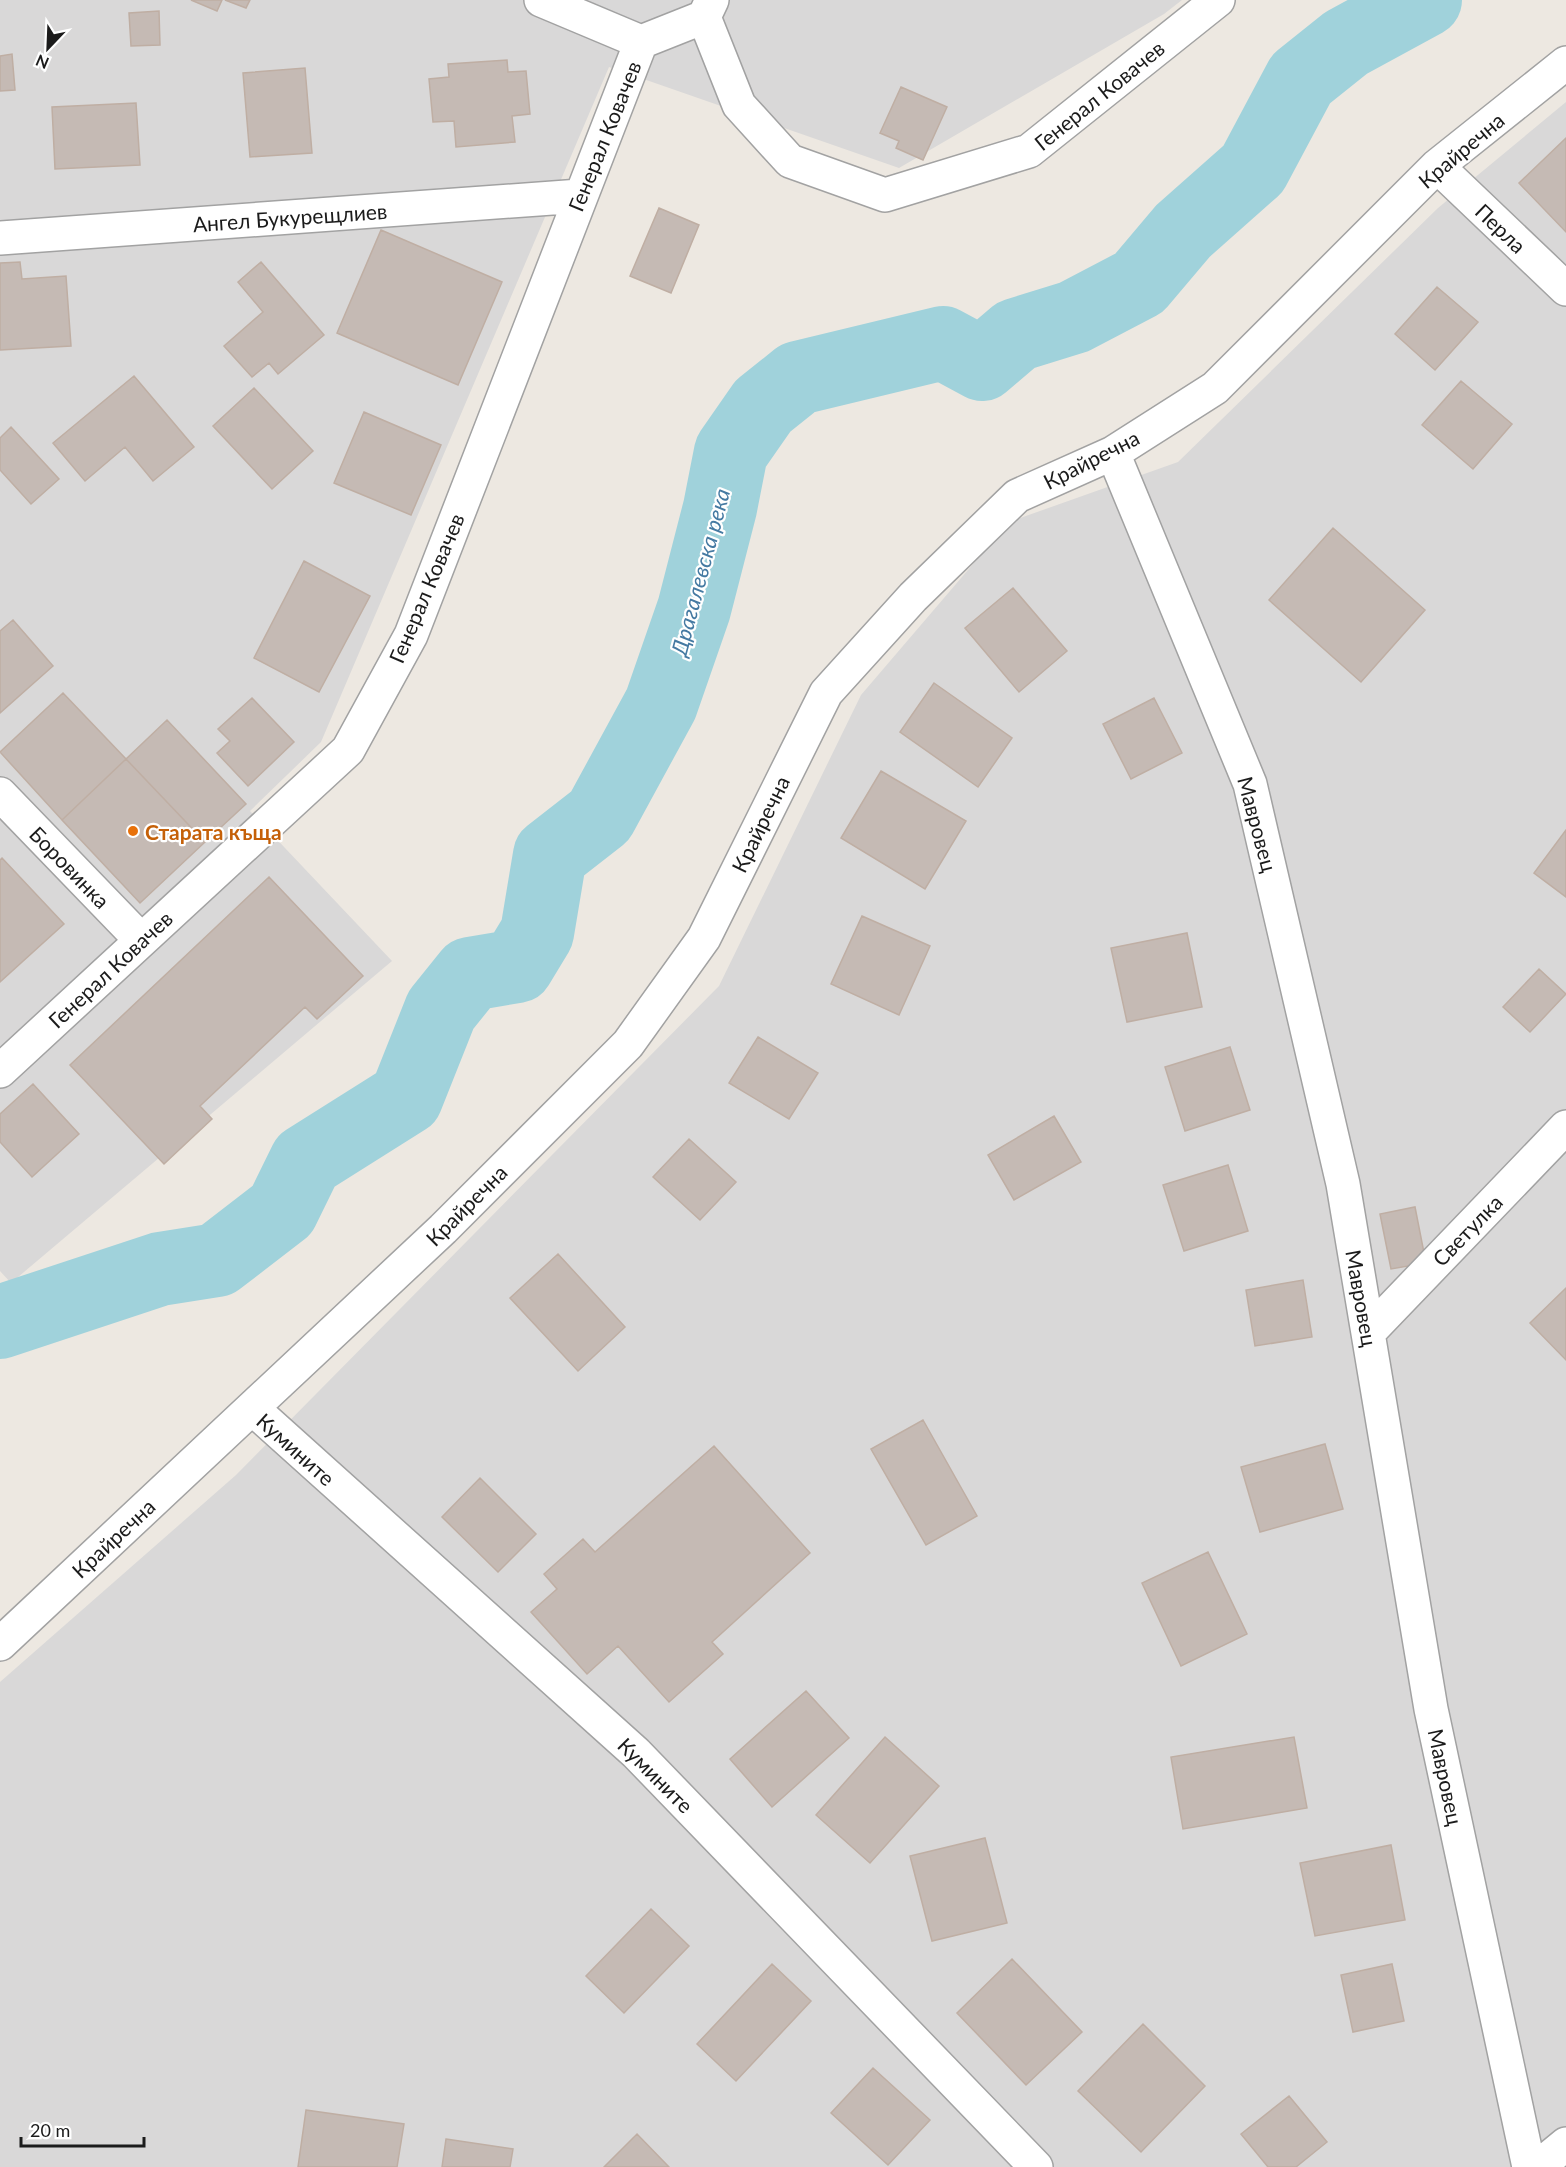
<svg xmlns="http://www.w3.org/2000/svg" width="1566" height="2167" font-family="Lato,sans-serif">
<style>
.residential{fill:#d9d8d8}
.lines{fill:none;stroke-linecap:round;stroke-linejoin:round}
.river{stroke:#a0d2db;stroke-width:74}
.building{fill:#c5bab4;stroke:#bfaea3;stroke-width:1.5}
.minor-casing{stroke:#a2a2a2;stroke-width:36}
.minor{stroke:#fff;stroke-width:33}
.food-dot{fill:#e8710a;stroke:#fff;stroke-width:2}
.labels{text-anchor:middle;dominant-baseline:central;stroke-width:4.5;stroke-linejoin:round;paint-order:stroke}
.street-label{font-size:21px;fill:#1b1b1b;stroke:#fff}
.food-label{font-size:21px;font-weight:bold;fill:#c56008;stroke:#fff;text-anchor:start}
.water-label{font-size:22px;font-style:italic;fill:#457aa2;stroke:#fff}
</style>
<rect width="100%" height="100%" fill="#ede8e1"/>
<path class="residential" d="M0,0H1182L1164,14L899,168L609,67L321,742L250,811L392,961L11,1283L0,1271Z
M1566,102V2167H0V1682L236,1475L719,986L861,695L1009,522L1178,462L1438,208Z"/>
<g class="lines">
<path class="river" d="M0,1322L160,1269L217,1260L282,1210L306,1161L406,1098L441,1010L470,974L517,966L537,933L550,855L600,816L661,704L694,609L720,508L731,452L763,406L798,378L943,343L982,364L1016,335L1074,317L1139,283L1183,231L1253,169L1301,79L1346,43L1425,0"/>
</g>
<path class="building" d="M191,0H222L217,11Z
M225,0H250L246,8Z
M159,11L160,45L131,46L129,13Z
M12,54L15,90L0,91V56Z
M507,60L508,72L526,71L530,114L512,116L515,142L456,147L454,121L433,122L429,79L449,77L448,64Z
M305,68L312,153L250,157L243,73Z
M901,87L947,107L923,160L896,148L899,141L880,133Z
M136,103L140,165L55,169L52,107Z
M1566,138V232L1519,183Z
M659,208L699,225L671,293L630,276Z
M381,230L502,282L458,385L337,333Z
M20,262L22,279L66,276L71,346L0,350V263Z
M261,262L324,335L278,374L269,363L252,377L224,346L263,312L238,282Z
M1437,287L1478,322L1435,370L1395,334Z
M134,376L194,447L153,481L125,447L85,481L53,443Z
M1461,381L1512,424L1473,469L1422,425Z
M254,388L313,451L272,489L213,426Z
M364,412L441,445L411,515L334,483Z
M11,427L59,479L31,504L0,470V438Z
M1333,528L1425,610L1361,682L1269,600Z
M304,561L370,596L319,692L254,658Z
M1013,588L1067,651L1019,692L965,628Z
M13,620L53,666L0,713V631Z
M934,683L1012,738L978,787L900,732Z
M63,693L126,759L62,820L0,752Z
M252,698L294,742L248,786L217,753L230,741L218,729Z
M1154,698L1182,753L1131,779L1103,724Z
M167,720L246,804L205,842L126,759Z
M126,759L205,842L140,903L62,820Z
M881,771L966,821L925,889L841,838Z
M1566,830V897L1534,873Z
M2,858L64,924L0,982V860Z
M269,877L363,976L317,1019L305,1007L200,1106L212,1119L164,1164L70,1065Z
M862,916L930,946L899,1015L831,984Z
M1187,933L1202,1007L1127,1022L1111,948Z
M1539,969L1566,994L1530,1032L1503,1007Z
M758,1037L818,1073L789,1119L729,1083Z
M1230,1047L1250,1110L1185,1131L1165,1067Z
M33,1084L79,1134L32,1177L0,1142V1114Z
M1054,1116L1081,1162L1014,1200L988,1155Z
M689,1139L736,1182L700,1220L653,1177Z
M1228,1165L1248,1231L1184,1251L1163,1185Z
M1415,1207L1426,1263L1391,1269L1380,1214Z
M558,1254L625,1327L578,1371L510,1298Z
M1303,1280L1312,1337L1255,1346L1246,1290Z
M1566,1288V1360L1530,1323Z
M923,1420L977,1516L926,1545L871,1449Z
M1325,1444L1343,1509L1260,1532L1241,1467Z
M714,1446L810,1553L712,1642L723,1654L669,1702L618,1646L587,1674L531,1612L557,1589L544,1574L583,1539L595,1552Z
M480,1478L536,1534L498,1572L442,1517Z
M1208,1552L1247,1634L1181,1666L1142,1583Z
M806,1691L849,1738L772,1807L730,1759Z
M885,1737L939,1786L870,1863L816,1815Z
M1294,1737L1307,1808L1183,1829L1171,1757Z
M985,1838L1007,1923L932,1941L910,1856Z
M1391,1845L1405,1920L1315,1936L1300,1863Z
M651,1909L689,1946L624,2013L586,1976Z
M1012,1959L1082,2032L1026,2085L957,2013Z
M772,1964L811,2001L736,2081L697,2044Z
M1392,1964L1404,2021L1353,2032L1341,1975Z
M1143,2024L1205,2086L1141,2152L1078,2091Z
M873,2068L930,2120L888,2165L831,2113Z
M1289,2096L1327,2142L1296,2167H1268L1241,2134Z
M306,2110L404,2124L397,2167H298Z
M637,2134L669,2167H604Z
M446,2139L513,2149L510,2167H442Z"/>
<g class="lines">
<g class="minor-casing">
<path id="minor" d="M541,0L641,42
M704,17L739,105L790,161L885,195L1029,151L1218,0
M1437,166L1566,289
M0,238L580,196
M1113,453L1250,784L1343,1184L1431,1709L1529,2167
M0,794L141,940
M0,1071L348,750L411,635L641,42L704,17L712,0
M1368,1333L1566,1127
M252,1408L636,1753L1036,2167
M0,1644L443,1229L628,1044L704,938L826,693L913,597L1017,496L1113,453L1215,388L1437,166L1566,63
M1538,2167L1566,2144"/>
</g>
<use href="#minor" class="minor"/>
</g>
<circle class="food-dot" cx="133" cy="831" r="6"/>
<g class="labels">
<g class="street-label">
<text transform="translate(1099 95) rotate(-39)">Генерал Ковачев</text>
<text transform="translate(604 136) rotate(-68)">Генерал Ковачев</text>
<text transform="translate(1461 150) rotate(-40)">Крайречна</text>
<text transform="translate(290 217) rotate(-4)">Ангел Букурещлиев</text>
<text transform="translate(1501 228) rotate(44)">Перла</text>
<text transform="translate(1091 459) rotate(-27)">Крайречна</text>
<text transform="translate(426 588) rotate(-67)">Генерал Ковачев</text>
<text transform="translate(760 824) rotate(-64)">Крайречна</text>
<text transform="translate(1258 824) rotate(75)">Мавровец</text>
<text transform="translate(70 867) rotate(46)">Боровинка</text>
<text transform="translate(110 969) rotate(-43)">Генерал Ковачев</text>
<text transform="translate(466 1205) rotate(-45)">Крайречна</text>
<text transform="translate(1467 1230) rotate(-46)">Светулка</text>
<text transform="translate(1362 1298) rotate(80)">Мавровец</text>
<text transform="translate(296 1449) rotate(42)">Кумините</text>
<text transform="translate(113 1538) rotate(-43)">Крайречна</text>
<text transform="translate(656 1775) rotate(45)">Кумините</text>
<text transform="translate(1446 1777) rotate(78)">Мавровец</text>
</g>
<g class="food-label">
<text x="145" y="831">Старата къща</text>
</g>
<g class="water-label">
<text transform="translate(700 572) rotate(-75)">Драгалевска река</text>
</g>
</g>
<g transform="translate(48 48) rotate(203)" stroke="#ffffff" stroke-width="4.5" paint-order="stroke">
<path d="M0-4.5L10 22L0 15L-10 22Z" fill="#1b1b1b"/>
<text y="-9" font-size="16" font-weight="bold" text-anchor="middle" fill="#1b1b1b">N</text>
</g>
<path d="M21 2137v9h123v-9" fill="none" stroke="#1b1b1b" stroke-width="3"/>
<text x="30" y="2137" font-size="18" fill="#1b1b1b" stroke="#ffffff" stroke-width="4.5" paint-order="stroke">20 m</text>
</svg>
